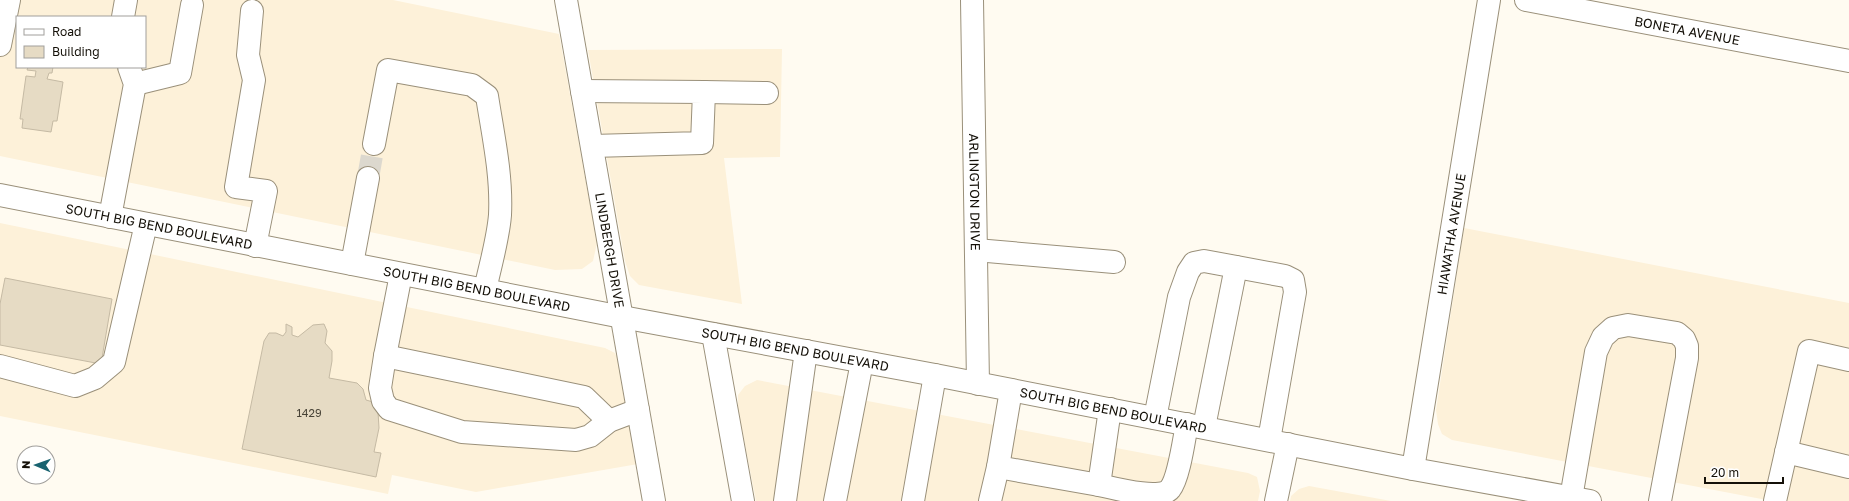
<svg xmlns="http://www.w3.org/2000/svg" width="1849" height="501" font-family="'Golos Text',sans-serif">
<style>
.built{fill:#fdf1d9;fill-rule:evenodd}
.building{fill:#e6dbc4;stroke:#c5baa4}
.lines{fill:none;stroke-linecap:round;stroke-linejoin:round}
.minor-tunnel{stroke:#dcd8ce;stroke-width:22;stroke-dasharray:22 11;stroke-linecap:butt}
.minor-casing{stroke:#9a907a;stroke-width:24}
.major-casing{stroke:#9a907a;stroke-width:24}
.minor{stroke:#fff;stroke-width:22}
.major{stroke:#fff;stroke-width:22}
.labels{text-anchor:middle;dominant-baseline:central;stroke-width:3;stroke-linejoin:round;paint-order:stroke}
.number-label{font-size:11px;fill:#484337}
.street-label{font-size:13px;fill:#141008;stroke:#fff}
</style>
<rect width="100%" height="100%" fill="#fffbf1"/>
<path class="built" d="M0,0H393L559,34L597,243L593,261L582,269L555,270L0,156ZM17,17H145V67H17Z
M782,49L780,157L724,158L742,304L639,285L630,276L625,261L588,50Z
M0,223L605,348L615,353L620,364L638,464L476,492L392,475L388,494L0,416Z
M1464,228L1849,303V501H1772L1452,440L1442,434L1438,424L1436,410Z
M757,380L1248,473L1257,477L1260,491L1258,501H756L738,409V395L745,386Z
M1309,486L1391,501H1290L1291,496L1299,489Z"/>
<path class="building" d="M28,67H53L52,73H49L47,79L63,82L57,121H53L51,132L22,128L23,119H20L26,76L35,77L36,71L27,70Z
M5,278L112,299L101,364L0,345V304Z
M286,324L292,327V335L298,337L313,325L324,324L327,331L325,343L332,351V361L329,378L357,383L363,389L366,400L373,402L378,412L379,428L374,452L381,453L376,477L242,449L264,341L269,333H276L283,336L286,332Z"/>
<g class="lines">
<path class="minor-tunnel" d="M368,178L374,144"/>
<g class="minor-casing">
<g id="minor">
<path id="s1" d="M566,0L654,501"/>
<path id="s2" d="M972,0L978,384"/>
<path id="s3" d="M1526,0L1849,61"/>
<path d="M252,11L248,55L254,80L236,187L266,191L255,246"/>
<path d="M123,17L126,0"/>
<path d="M0,45L9,0"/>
<path d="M135,84L180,73L192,5"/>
<path d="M582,91L704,92L702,143L592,146"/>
<path d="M704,92L767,93"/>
<path d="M374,144L388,70L472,85L487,96C493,135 502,175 500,215C498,240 490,266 485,290"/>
<path d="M110,217L135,84L129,67"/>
<path d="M976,250L1114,262"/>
<path d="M352,264L368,178"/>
<path d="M401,274L385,356L380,388L383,401L389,409L462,432L576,440L590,436L609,421L638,410"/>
<path d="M713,334L743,501"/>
<path d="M385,356L584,397L609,421"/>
<path d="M0,366L75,386L95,378L114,362L146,224"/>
<path d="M1011,390L998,467L1099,485L1110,409"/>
<path d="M1155,418L1179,297L1188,272L1194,263L1204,261L1285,276L1293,280L1295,292L1269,440"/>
<path d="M1204,427L1236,267"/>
<path d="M1786,452L1849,467"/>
<path id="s4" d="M1413,469L1489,0"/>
<path d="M1099,485C1113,488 1161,501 1170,489C1179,478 1184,439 1187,424"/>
<path d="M1571,498L1596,352L1603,337L1613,328L1628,325L1677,333L1684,339L1687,346V358L1660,501"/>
<path d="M785,501L806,351"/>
<path d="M835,501L862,362"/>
<path d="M913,501L935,375"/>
<path d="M990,501L998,467"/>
<path d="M1276,501L1288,444"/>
<path d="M1775,501L1809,351L1849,360"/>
</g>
</g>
<g class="major-casing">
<g id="major">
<path id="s5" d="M0,195L622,317L935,375L1413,469L1590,501"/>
</g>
</g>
<use href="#minor" class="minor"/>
<use href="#major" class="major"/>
</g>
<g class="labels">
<g class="number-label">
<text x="309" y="412">1429</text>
</g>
<g class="street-label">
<text stroke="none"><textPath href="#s3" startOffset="164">BONETA AVENUE</textPath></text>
<text stroke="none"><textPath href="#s2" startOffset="192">ARLINGTON DRIVE</textPath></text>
<text stroke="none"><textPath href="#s5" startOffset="162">SOUTH BIG BEND BOULEVARD</textPath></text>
<text stroke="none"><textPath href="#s4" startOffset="238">HIAWATHA AVENUE</textPath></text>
<text stroke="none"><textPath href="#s1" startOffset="254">LINDBERGH DRIVE</textPath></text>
<text stroke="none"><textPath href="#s5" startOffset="486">SOUTH BIG BEND BOULEVARD</textPath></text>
<text stroke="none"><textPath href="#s5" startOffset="810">SOUTH BIG BEND BOULEVARD</textPath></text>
<text stroke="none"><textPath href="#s5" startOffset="1134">SOUTH BIG BEND BOULEVARD</textPath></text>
</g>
</g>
<rect x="16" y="16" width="130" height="52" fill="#ffffff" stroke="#a19f9c"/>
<rect x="24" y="29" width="20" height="6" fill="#ffffff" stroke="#a19f9c"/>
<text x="52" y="36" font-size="12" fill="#141008">Road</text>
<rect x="24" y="46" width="20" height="12" fill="#e6dbc4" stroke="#a19f9c"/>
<text x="52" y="56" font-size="12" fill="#141008">Building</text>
<g transform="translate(36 465) rotate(272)"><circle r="19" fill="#ffffff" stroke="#a19f9c"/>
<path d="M0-3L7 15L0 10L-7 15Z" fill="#196370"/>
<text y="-6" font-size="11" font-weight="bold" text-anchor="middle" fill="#141008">N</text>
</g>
<path d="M1705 477v6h78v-6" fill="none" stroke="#141008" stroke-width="2"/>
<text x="1711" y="477" font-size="12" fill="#141008" stroke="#ffffff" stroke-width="3" paint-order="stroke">20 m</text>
</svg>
